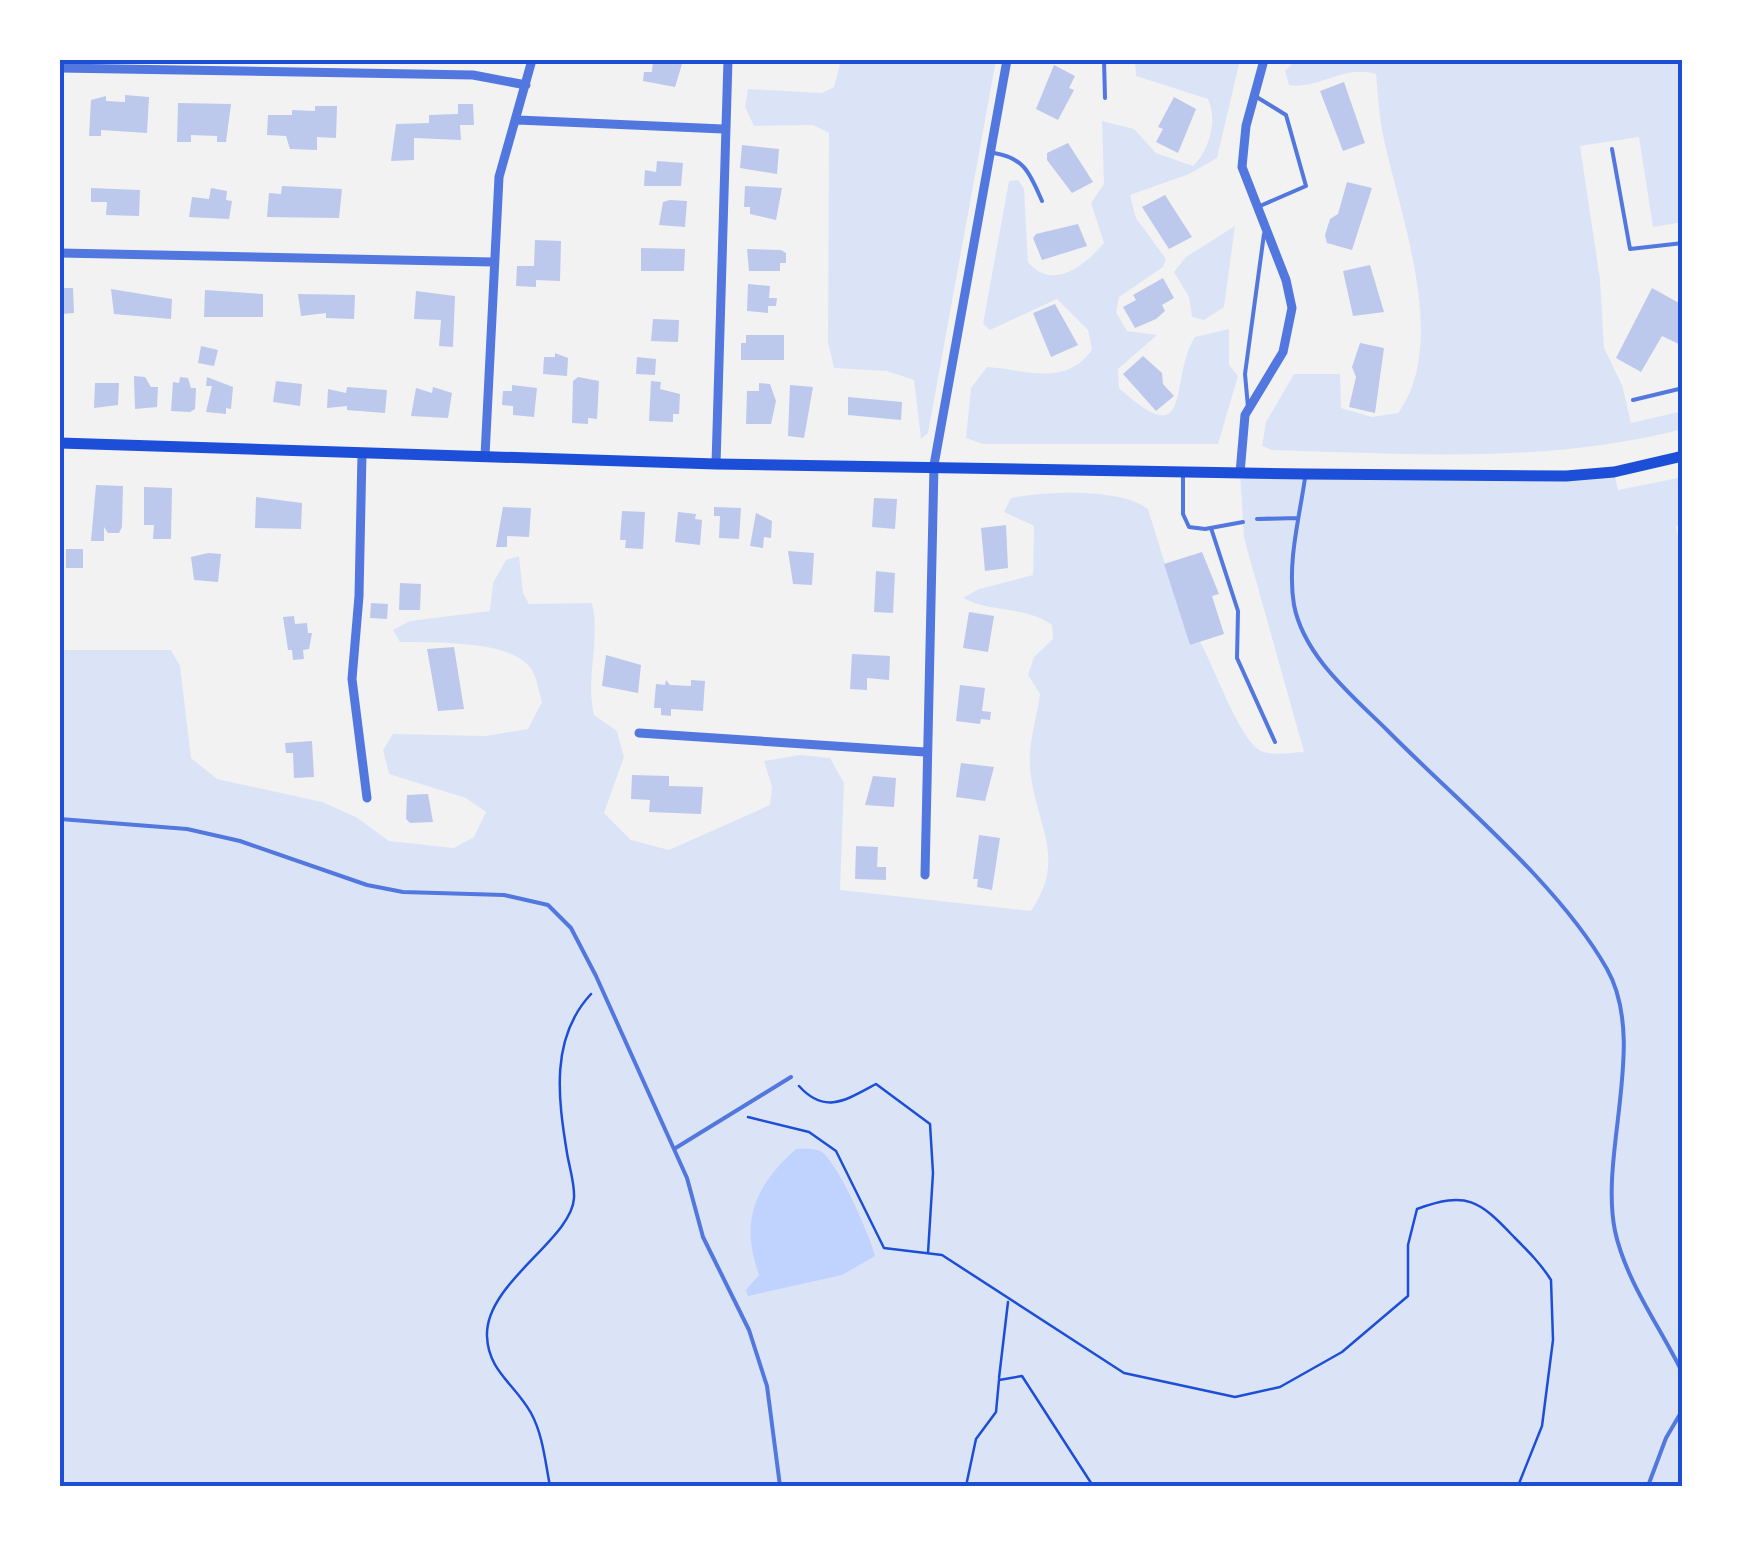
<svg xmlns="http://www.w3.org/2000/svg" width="1743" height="1546" font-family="'Libre Baskerville',serif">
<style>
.green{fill:#dbe4f7}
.water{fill:#bfd3fe}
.building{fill:#bdc9ec}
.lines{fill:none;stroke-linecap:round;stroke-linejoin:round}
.path{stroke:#1d4ed8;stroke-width:2.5}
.service{stroke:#5277de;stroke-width:4}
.minor{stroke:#5277de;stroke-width:9}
.secondary{stroke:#1d4ed8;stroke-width:11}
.neatline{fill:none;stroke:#1d4ed8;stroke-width:4}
</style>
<rect width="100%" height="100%" fill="#f2f2f2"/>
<path class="green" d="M841,60H996L928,433L921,439L914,380L887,371L834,368L828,342L829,133L813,125L754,126L745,107L748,89L822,93L834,87Z
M1240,60L1217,158L1189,174L1130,195L1136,218L1166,259L1163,267L1119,297L1116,312L1127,331L1157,335L1118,369L1119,388C1195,457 1168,379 1195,337L1229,329V365L1238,376L1218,444H983L966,438L971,388L987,367C1024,369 1064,388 1092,350L1088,330L1057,299L990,330L983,324L1009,181L1018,180L1024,189L1028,262C1053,292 1085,265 1104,243L1091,203L1104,184L1102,121L1134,129L1156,153L1193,166C1209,150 1218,121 1208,99L1136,76L1135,61Z
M1311,60H1683V222L1653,227L1639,137L1580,146L1600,279L1604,348L1622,385L1631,423L1683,411V429C1548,464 1410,454 1272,450L1262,446L1266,422L1294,374H1340L1341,408L1372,417L1398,413C1450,343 1399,213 1383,135C1379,115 1378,94 1376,74C1344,64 1318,90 1289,85L1285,71L1293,63Z
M1235,226L1224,307L1204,320L1192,317L1189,297L1174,272L1186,257Z
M1614,472L1618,490L1683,477V520L1676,527L1683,560V1486H60V650H171L180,666L191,758L217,779L322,802L356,817L389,841L454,848L474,837L486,812L466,798L389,774L383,750L393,734L485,736L528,729L542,702C539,692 537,679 532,670C513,639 433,643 400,642L393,630L410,621L490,611L493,583L506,560L519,556L523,593L529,604L592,603C601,640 585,677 594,715L617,731L624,757L604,813L631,840L669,850L770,805L772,787L764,761L800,755L830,758L844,783L840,890L1031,911C1069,855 1033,822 1030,766C1028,744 1037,717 1040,694L1028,675L1034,657L1053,639L1052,625C1025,606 992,613 963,598L979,589L1033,575L1034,526L1004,512L1011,498C1045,491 1121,488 1148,509L1190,645L1200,642C1214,665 1241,746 1264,752C1275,756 1292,752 1304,752L1244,538L1240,473Z"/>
<path class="water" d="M796,1149C803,1149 813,1148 820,1151C836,1158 871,1237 875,1256L842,1275L748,1296L746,1290L759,1275C740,1221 754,1187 796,1149Z"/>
<path class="building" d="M653,60L682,64L675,87L643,81L644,72H652Z
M1054,65L1075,76L1069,88L1074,90L1058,120L1036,109Z
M1344,82L1365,143L1343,151L1320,91Z
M125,95L149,97L147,133L101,130V136H89L91,100L106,96V101L125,102Z
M1174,97L1196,109L1178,153L1156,142L1163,129L1158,127Z
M178,103L231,104L226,142H217V136L191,135V142H177Z
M458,104H473L474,125H460L461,140L414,138V160L391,161L396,124L429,123V115L458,114Z
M315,106H337L336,138L317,137V150L290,149L286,136L267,135L268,115H292V110L315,111Z
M1068,143L1093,182L1072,193L1047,160V153Z
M742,145L779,149L777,174L740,168Z
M657,161L683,163L681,186H644L645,170L656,172Z
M1347,182L1372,188L1352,250L1327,243L1325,235L1330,219L1338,214Z
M282,186L342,189L339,218L267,217L269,193L281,194Z
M745,186L782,188L776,220L750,214V207H744Z
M91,188L140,190L139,216L106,215L107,202H91Z
M211,188L227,191L226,200L232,201L229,219L189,217L192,197L209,199Z
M1165,195L1192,237L1169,249L1142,207Z
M670,200L687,201L685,227L659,225L663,202Z
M1078,224L1087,246L1042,260L1033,238L1036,234Z
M535,240L561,241L560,281L536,280V287L516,286L517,266H534Z
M641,248L685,249L684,271H641Z
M747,249L781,250L786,253V263H780V271H749Z
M1370,265L1384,312L1353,316L1343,271Z
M1163,278L1174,298L1162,305L1165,311L1156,319L1135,328L1123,307L1136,300L1133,295Z
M748,284L770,286L769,298H777L776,306H768V313L747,311Z
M60,288H73L74,313L60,314Z
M1652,288L1679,303L1683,296V346L1662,336L1641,372L1616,358Z
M111,289L172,299L171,319L114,314Z
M205,290L263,294V317H204Z
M416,291L455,296L453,347L439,346L441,320L414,319Z
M298,294L355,295L354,319L326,318V313L301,316Z
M1055,304L1078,345L1051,357L1033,313Z
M653,319L679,320L678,342L651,341Z
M746,335H784V360H741V343H746Z
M1360,343L1384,348L1375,413L1349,407L1356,377L1352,367Z
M201,346L218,350L214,366L198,363Z
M555,353L568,358L567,376L543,374L544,357H555Z
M1143,356L1162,373L1163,384L1174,396L1156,411L1123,374Z
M637,357L656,359L655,375L636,374Z
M134,376L145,377L151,387H158L157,407L135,409Z
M180,377L188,378L191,388H196L195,409L190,412L171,411L173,382L179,383Z
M207,377L233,387L231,409L226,408V414L206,412L212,386H206Z
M578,377L599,381L597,419L588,418V424L572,423L573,381Z
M276,381L302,384L300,406L273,402Z
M651,381L661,382L660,389L680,394L679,414H673V422L649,421Z
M95,383H119L118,405L94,408Z
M759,383L770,384L776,401L771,424H746L747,391H759Z
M512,385L537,388L534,417L513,415V406L502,405L503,391H512Z
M790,385L813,387L804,438L788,436Z
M347,387L387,390L385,413L347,410V406L327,408L328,389L346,393Z
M433,387L452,393L448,418L411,416L416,388L432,393Z
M848,397L902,402L901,420L848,415Z
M96,485L123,486L122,527L119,533H108L104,527V541H91Z
M144,487L172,488L171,539H153L154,525H144Z
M256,497L302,503L301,529L255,528Z
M874,498L897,499L895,529L872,527Z
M503,507L531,508L529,537L507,536V547H496Z
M714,507L741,508L739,539L719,538L720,516H714Z
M622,511L645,512L643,549L625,548L626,540H620Z
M678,512L696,514L695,519L702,520L700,545L675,542Z
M756,513L772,521L771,538L764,537L763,548L750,546Z
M1006,525L1008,568L985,571L981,528Z
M66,549H83V568H66Z
M788,551L814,553L812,585L793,584Z
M1202,552L1219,594L1212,596L1224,634L1190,645L1164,564Z
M208,553L221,554L218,582L194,580L191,557Z
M876,571L895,573L893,613L874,612Z
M400,583L421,584L420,610H399Z
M371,603L388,604L387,619L370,618Z
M969,612L994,616L988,652L963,648Z
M294,616L295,624L307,623L308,633H312L309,649L303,650L304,659L293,660L292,650H288L283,617Z
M454,647L464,709L438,711L427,649Z
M852,654L890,656L889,680L867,678V690L850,689Z
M606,655L641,665L638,693L602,686Z
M666,680L670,685L691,686V680L705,681L703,711L671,709V716L661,715V708H654L656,684L665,685Z
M960,685L985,688L982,711L991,712L990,720L981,719L980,724L956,721Z
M312,741L314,777L294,778L293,753H286L285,743Z
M961,763L994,767L985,801L956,797Z
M632,775L669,776V786L703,787L701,814L649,812L650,800L631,799Z
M873,776L896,778L894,807L865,805Z
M428,794L433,822L410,823L406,819L407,795Z
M979,835L1000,838L992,890L977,887L978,879H973Z
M856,846L878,847L877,867H886V880L855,879Z"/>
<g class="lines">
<path class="path" d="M799,1086C825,1115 846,1100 876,1084L930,1124L933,1173L928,1253
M748,1117L809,1132L836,1151L884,1248L942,1255L1124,1373L1235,1397L1280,1387L1342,1352L1408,1296V1245L1417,1209C1467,1191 1479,1200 1514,1237C1528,1251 1541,1264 1551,1280L1553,1340L1542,1426L1518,1486
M999,1378L1008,1302
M550,1486C545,1461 543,1435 531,1413C515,1384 488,1371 487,1336C485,1283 572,1239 574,1198C575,1184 569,1166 567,1153C558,1098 550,1038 591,994
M966,1486L976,1439L996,1412L999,1380L1022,1376L1093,1486"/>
<path class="service" d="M1104,60L1105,98
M1255,96L1286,115L1306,186L1260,206
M1612,149L1630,249L1683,243
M994,153C1025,158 1030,174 1042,201
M1633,400L1683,388
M1248,407L1245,374L1264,234
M1183,476V514L1189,527L1205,529L1243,522
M1305,478C1299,520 1287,563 1294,605C1304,657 1353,696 1388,731C1457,801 1559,884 1607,969C1648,1042 1599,1153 1615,1231C1626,1282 1661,1328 1683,1374
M1257,519L1297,518
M1211,528L1238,611L1237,658L1275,742
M60,819L187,829L240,841L367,885L403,892L504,895L548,905L571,928L596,976L687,1178L703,1237L749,1330L767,1386L780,1486
M674,1149L791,1077
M1648,1486L1666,1438L1683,1409"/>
<path class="minor" d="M60,68L473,75L526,85
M518,120L723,129
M60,253L493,262
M362,454L359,596L352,679L367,798
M485,456L499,177L532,60
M716,464L728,60
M1240,473L1245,415L1283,352L1292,308L1286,280L1242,167L1246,126L1264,60
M639,733L925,752
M925,875L934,465L1007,60"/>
<path class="secondary" d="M60,443L716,464L1306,474L1566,476L1614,472L1683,456"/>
</g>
<rect width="1743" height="1546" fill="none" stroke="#ffffff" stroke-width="125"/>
<rect x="62" y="62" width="1618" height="1422" class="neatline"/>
</svg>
